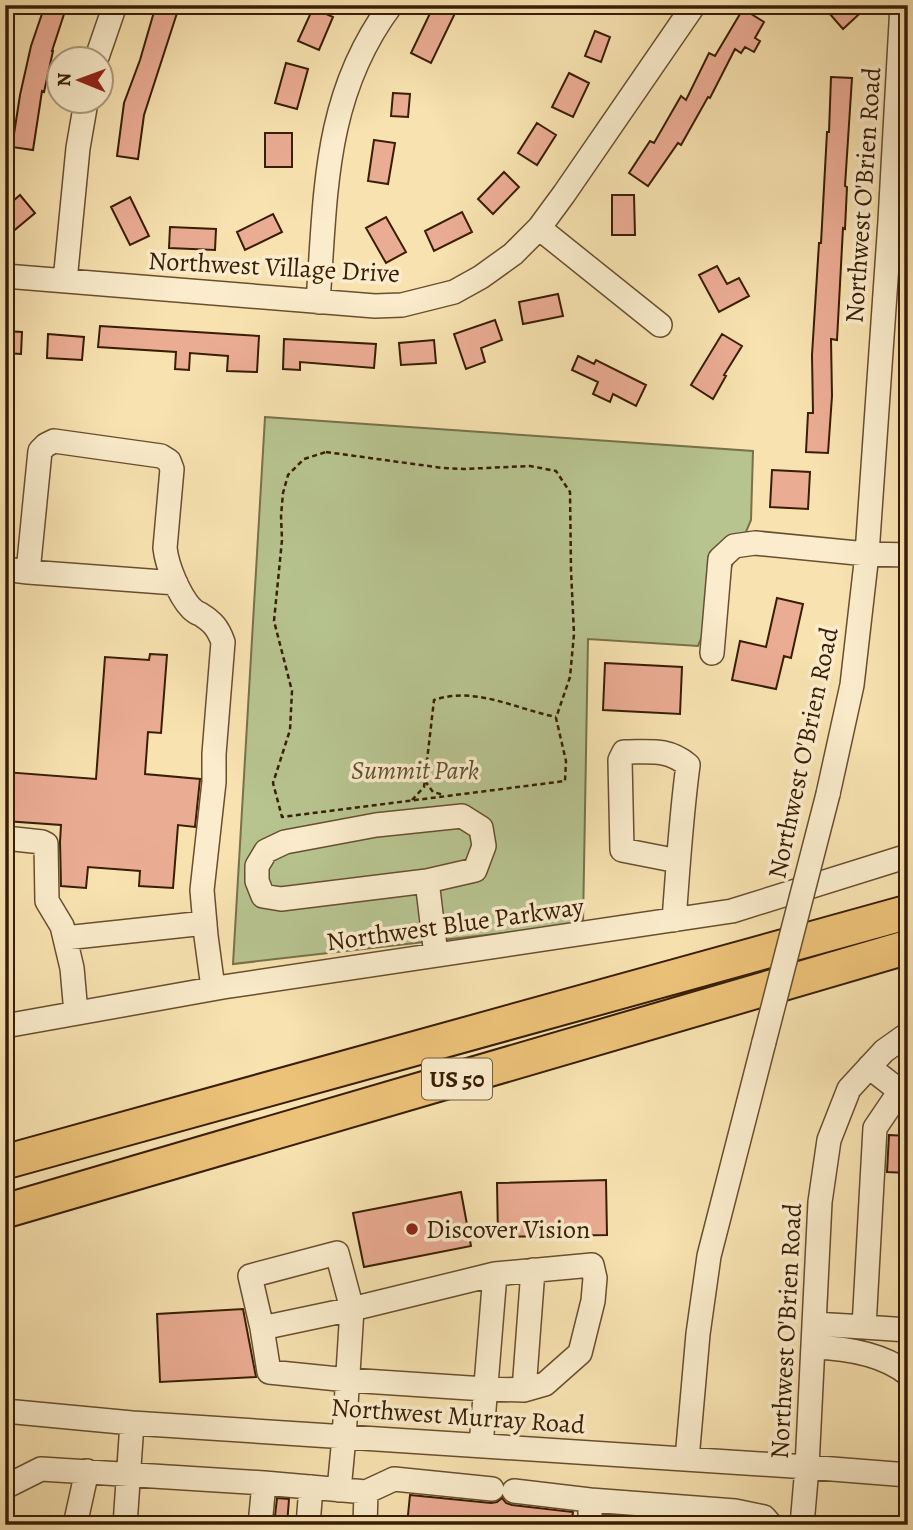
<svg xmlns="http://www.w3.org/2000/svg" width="913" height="1530" font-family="Alegreya,serif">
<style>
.green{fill:#b7c490;stroke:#78714a;stroke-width:2}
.building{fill:#ebac94;stroke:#391e04;stroke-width:2}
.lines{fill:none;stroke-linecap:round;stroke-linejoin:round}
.minor-casing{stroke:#684f2f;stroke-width:26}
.highway-casing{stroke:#391e04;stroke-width:37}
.path{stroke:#391e04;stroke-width:2.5;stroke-dasharray:5 3.5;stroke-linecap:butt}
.minor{stroke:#faeccc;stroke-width:23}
.highway{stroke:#ecc178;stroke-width:33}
.minor-bridge-casing{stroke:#684f2f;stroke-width:26;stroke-linecap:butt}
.minor-bridge{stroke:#faeccc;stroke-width:23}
.poi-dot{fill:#8f2418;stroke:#faeccc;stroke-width:2.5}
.labels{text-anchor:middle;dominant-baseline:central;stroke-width:7;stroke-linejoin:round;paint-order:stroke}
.shield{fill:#faeccc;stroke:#735c40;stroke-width:2}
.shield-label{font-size:24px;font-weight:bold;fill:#391e04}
.street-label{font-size:26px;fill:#391e04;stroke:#faeccc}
.park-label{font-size:26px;font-style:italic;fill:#5f502e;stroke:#faeccc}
.poi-label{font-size:26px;fill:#391e04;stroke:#faeccc;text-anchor:start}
</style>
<rect width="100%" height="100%" fill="#f7e2b0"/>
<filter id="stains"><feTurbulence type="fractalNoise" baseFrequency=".00286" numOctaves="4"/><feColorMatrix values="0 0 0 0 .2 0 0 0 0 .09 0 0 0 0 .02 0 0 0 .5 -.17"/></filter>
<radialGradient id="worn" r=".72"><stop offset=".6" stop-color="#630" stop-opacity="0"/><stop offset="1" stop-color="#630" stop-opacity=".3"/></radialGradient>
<path class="green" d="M265,417L753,451L751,520L698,646L588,639L583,924L233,964Z"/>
<path class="building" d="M45,5H67L52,51H53L44,92L42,91L33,150L12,147L20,95L31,46Z
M156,5L178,10L144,115L138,159L117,156L124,103L140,60Z
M434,5H459L431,63L411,53Z
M822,5H869L843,29Z
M313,8L333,17L319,50L298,41Z
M743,9L764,22L755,38L760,41L754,52L745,47L741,53L735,49L710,98L708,97L681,145L678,143L648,186L629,173L650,141L654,143L681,96L686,100L709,53L715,56Z
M595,31L610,37L601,62L585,56Z
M286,63L308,69L297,109L275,103Z
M569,73L589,83L573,117L552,107Z
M831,77L852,78L845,186L847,187L845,229L843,228L837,340L831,339L832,396L828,453L806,452L808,413H813L812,355L819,243H821L827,132H829Z
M393,93L410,94L408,117L391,116Z
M537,123L556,135L537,165L518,153Z
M265,133H292V167H265Z
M374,140L395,143L388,184L368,181Z
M504,172L519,187L493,214L478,199Z
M20,195L35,213L5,238V208Z
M612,195H634L635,235H612Z
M130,197L149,236L130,245L111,207Z
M462,212L472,232L434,251L425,231Z
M273,214L282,232L245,250L237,232Z
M386,217L406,252L386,263L366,228Z
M170,227L216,229L215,250L169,248Z
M717,266L727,284L739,278L749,296L719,312L699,275Z
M558,294L563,316L523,324L519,302Z
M495,320L502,340L481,348L485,362L466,369L454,334Z
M100,326L259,336L257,372L227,371L228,356L190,353L189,370L175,369L176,352L98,347Z
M5,331L22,332L21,354L5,353Z
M48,334L84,337L82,360L47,358Z
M722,334L742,346L724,375L726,376L713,399L691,385Z
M284,339L376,344L374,368L300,362V370L283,369Z
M434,340L436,363L401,365L399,343Z
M578,356L594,364L596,360L646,385L636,406L613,394L610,402L593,394L598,382L572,370Z
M772,470L810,472L808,509L770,507Z
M777,598L803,604L791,658L784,656L776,689L732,680L740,641L766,647Z
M150,654L167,655L161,733L148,732L145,774L200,779L195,827L178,825L173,888L139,886L140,871L88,867L86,888L61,886L60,842L61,825L5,821V772L96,779L105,657L149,660Z
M605,663L682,667L680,714L603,710Z
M889,1135L908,1136V1173L887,1172Z
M606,1180L607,1235L498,1237L497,1183Z
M461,1192L471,1246L364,1267L353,1213Z
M243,1309L256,1377L160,1382L157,1314Z
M410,1495L491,1503L497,1502L502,1498L506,1503L512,1505L573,1512L571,1525H407Z
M277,1498L289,1499L287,1525H274Z"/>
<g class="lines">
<g class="minor-casing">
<path id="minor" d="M96,60L115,5
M539,228L660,325
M5,276L375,306L402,305L454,292L481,277L513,254L539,228L564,194L694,5
M65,281L78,148L86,102
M318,302C326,194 323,96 391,5
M5,569L28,572
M176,583L28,572L40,451L46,445L54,441L161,456L169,461L172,469L165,548C167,566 179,595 191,608C193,610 197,613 200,614C213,622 218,628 223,642L214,754V782L202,890L206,936L213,988
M712,653L720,559L734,546L755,543L867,554L908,555
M828,794L852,685L867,554L890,221L902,5
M5,838L42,842L46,844L47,901L62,926L72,968L76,1013
M427,881L281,899L263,896L257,881V866L266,851L285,842L376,825L462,816L481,828L484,846L475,870L427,881L436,955
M674,920C678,868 681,817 688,765C667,748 650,752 624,752L620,760L622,850L678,861
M65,938L205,923
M5,1026L223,987L732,911L908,856
M814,1324L864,1327L875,1128L900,1091L869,1067
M864,1327L908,1330
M262,1328L250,1276L337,1253L352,1309L262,1328L269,1372L348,1380L485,1389L524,1390L545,1384L580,1353L593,1301L595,1278L592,1265L495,1274
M813,1347C845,1348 883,1354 908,1374
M524,1390L533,1270
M5,1411L132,1423L807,1467L908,1475
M687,1459L698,1334L709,1256L764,1042
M5,1487L41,1469L264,1483
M339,1490L344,1437L352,1309L495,1274L481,1446
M514,1491L590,1500V1525
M590,1500L735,1511L764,1517L771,1525
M75,1525L87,1471
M125,1525L132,1423
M260,1525L264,1483L366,1492L394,1479L492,1489
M308,1525L311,1487
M365,1525L366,1492
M802,1525L807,1467L820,1202L829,1140L849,1089L884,1051L908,1034"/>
</g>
<g class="highway-casing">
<path id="highway" d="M5,1162L908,912
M5,1211L908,947"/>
</g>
<path class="path" d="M326,452L443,468L464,469L530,466L556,471L570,492L571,570L574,634L570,677L556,718L566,761L565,781L282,817L273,783L290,730L292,691L274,621L282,540L281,516L283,493L288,475L304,459Z
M425,781L433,792L444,795
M412,800L424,787L434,700C475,686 516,709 556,717"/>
<use href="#minor" class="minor"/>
<use href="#highway" class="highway"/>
<g class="minor-bridge-casing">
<path id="minor-bridge" d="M764,1042L828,794"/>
</g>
<use href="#minor-bridge" class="minor-bridge"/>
</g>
<circle class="poi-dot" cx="412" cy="1229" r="7"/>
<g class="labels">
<rect class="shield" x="422" y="1058.5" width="70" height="41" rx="5"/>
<g class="shield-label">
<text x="457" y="1079">US 50</text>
</g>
<g class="street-label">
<text transform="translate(863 195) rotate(-86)">Northwest O'Brien Road</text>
<text transform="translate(274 267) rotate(3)">Northwest Village Drive</text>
<text transform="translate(803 753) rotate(-78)">Northwest O'Brien Road</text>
<text transform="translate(455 924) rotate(-8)">Northwest Blue Parkway</text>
<text transform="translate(786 1331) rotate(-87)">Northwest O'Brien Road</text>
<text transform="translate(458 1416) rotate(4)">Northwest Murray Road</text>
</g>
<g class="park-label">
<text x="415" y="770">Summit Park</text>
</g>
<g class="poi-label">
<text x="426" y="1229">Discover Vision</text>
</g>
</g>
<rect width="913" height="1530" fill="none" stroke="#f7e2b0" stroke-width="28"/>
<rect x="7" y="7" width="899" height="1516" fill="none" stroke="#391e04" stroke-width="3.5"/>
<rect x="14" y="14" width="885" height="1502" fill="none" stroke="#391e04" stroke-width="2"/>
<g transform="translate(80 80) rotate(271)"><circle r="33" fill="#faeccc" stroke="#ad9a7c" stroke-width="2"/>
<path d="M0-5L12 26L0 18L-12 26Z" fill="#8f2418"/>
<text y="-10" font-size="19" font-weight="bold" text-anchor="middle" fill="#391e04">N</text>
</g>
<rect width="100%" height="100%" filter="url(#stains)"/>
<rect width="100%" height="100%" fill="url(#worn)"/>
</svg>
